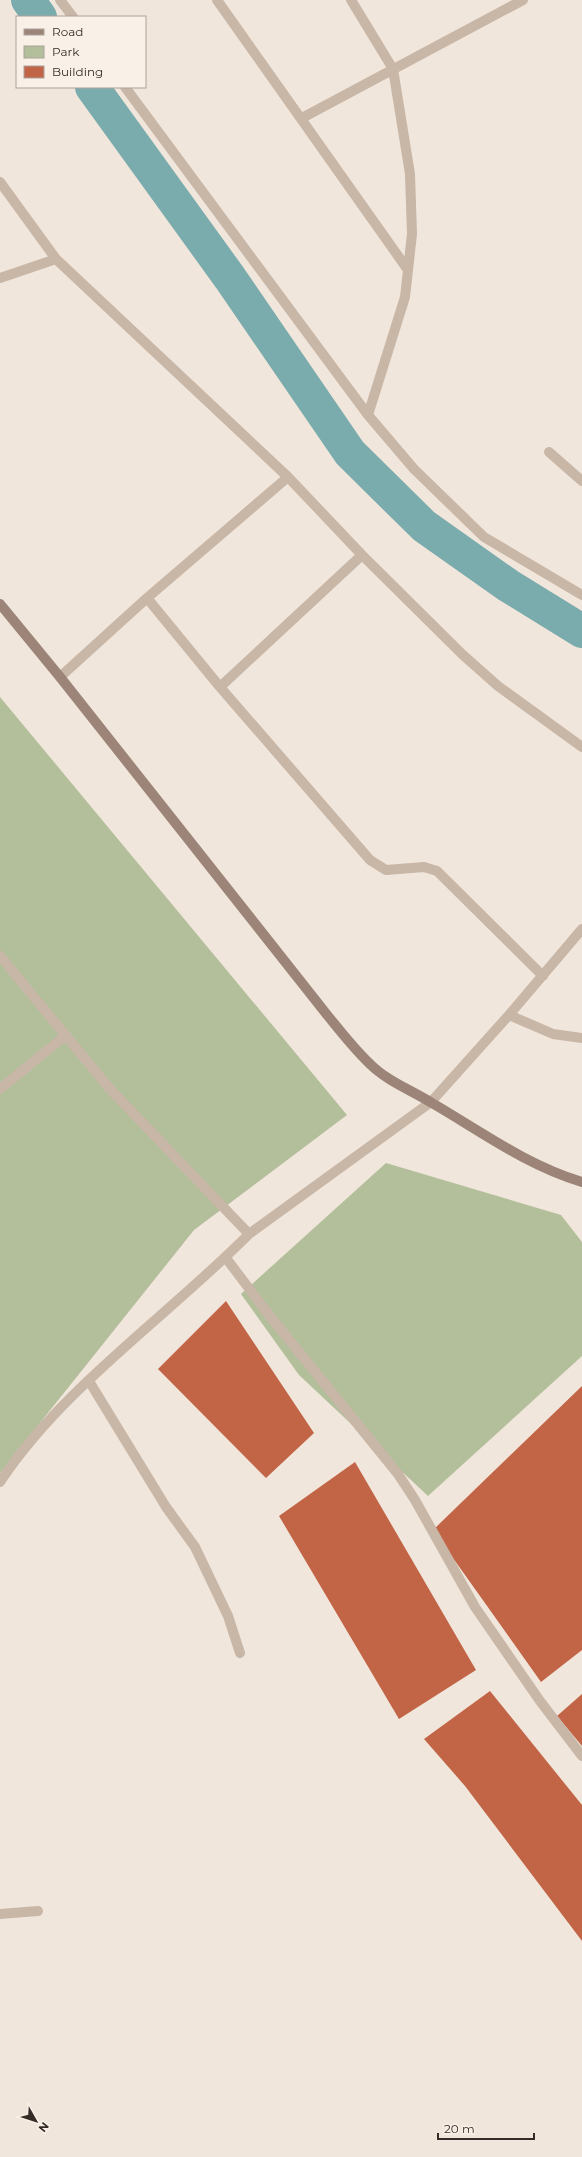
<svg xmlns="http://www.w3.org/2000/svg" width="582" height="2157" font-family="Montserrat,sans-serif">
<style>
.green{fill:#b3bf9b}
.lines{fill:none;stroke-linecap:round;stroke-linejoin:round}
.canal{stroke:#7aabad;stroke-width:34}
.building{fill:#c26547}
.lane{stroke:#c8b6a7;stroke-width:10}
.street{stroke:#c8b6a7;stroke-width:10}
.secondary{stroke:#9c8578;stroke-width:10}
</style>
<rect width="100%" height="100%" fill="#f1e6db"/>
<path class="green" d="M0,697L347,1115L194,1230L0,1473Z
M386,1163L561,1215L582,1242V1356L428,1496L299,1375L241,1294Z"/>
<g class="lines">
<path class="canal" d="M28,0L40,17
M92,87L230,278L350,453L424,526L509,586L582,631"/>
</g>
<path class="building" d="M226,1301L314,1433L266,1478L158,1369Z
M582,1386V1650L541,1682L433,1530Z
M355,1462L476,1670L399,1719L279,1516Z
M490,1691L582,1805V1941L465,1786L424,1739Z
M582,1694V1746L557,1716Z"/>
<g class="lines">
<path class="lane" d="M89,1381L166,1507L195,1547L228,1616L240,1653
M0,1914L38,1911"/>
<path class="street" d="M60,0L73,17
M217,0L408,270
M351,0L393,69L410,174L412,234L405,297L368,415
M125,87L368,415L414,469L484,537L582,595
M302,118L523,0
M0,182L56,259L288,477L362,555L463,655L498,686L582,747
M0,278L56,259
M549,452L582,481
M147,598L220,687L370,860L386,870L424,867L437,871L543,976
M60,677L147,598L288,477
M220,687L362,555
M0,956L110,1089L249,1234
M509,1015L553,1034L582,1038
M0,1089L66,1035
M226,1258L269,1315L398,1474L415,1500L475,1607L540,1701L582,1756
M0,1482C63,1387 169,1315 249,1234L431,1102L509,1015L582,929"/>
<path class="secondary" d="M0,604L60,677L328,1016C341,1032 355,1050 370,1064C387,1081 411,1090 432,1103C482,1132 526,1165 582,1182"/>
</g>
<rect x="16" y="16" width="130" height="72" fill="#f9f0e7" stroke="#aba29a"/>
<rect x="24" y="29" width="20" height="6" fill="#9c8578" stroke="#aba29a"/>
<text x="52" y="36" font-size="12" fill="#352c27">Road</text>
<rect x="24" y="46" width="20" height="12" fill="#b3bf9b" stroke="#aba29a"/>
<text x="52" y="56" font-size="12" fill="#352c27">Park</text>
<rect x="24" y="66" width="20" height="12" fill="#c26547" stroke="#aba29a"/>
<text x="52" y="76" font-size="12" fill="#352c27">Building</text>
<g transform="translate(36 2121) rotate(129)" stroke="#f9f0e7" stroke-width="3" paint-order="stroke">
<path d="M0-3L7 15L0 10L-7 15Z" fill="#352c27"/>
<text y="-6" font-size="11" font-weight="bold" text-anchor="middle" fill="#352c27">N</text>
</g>
<path d="M438 2133v6h96v-6" fill="none" stroke="#352c27" stroke-width="2"/>
<text x="444" y="2133" font-size="12" fill="#352c27" stroke="#f9f0e7" stroke-width="3" paint-order="stroke">20 m</text>
</svg>
